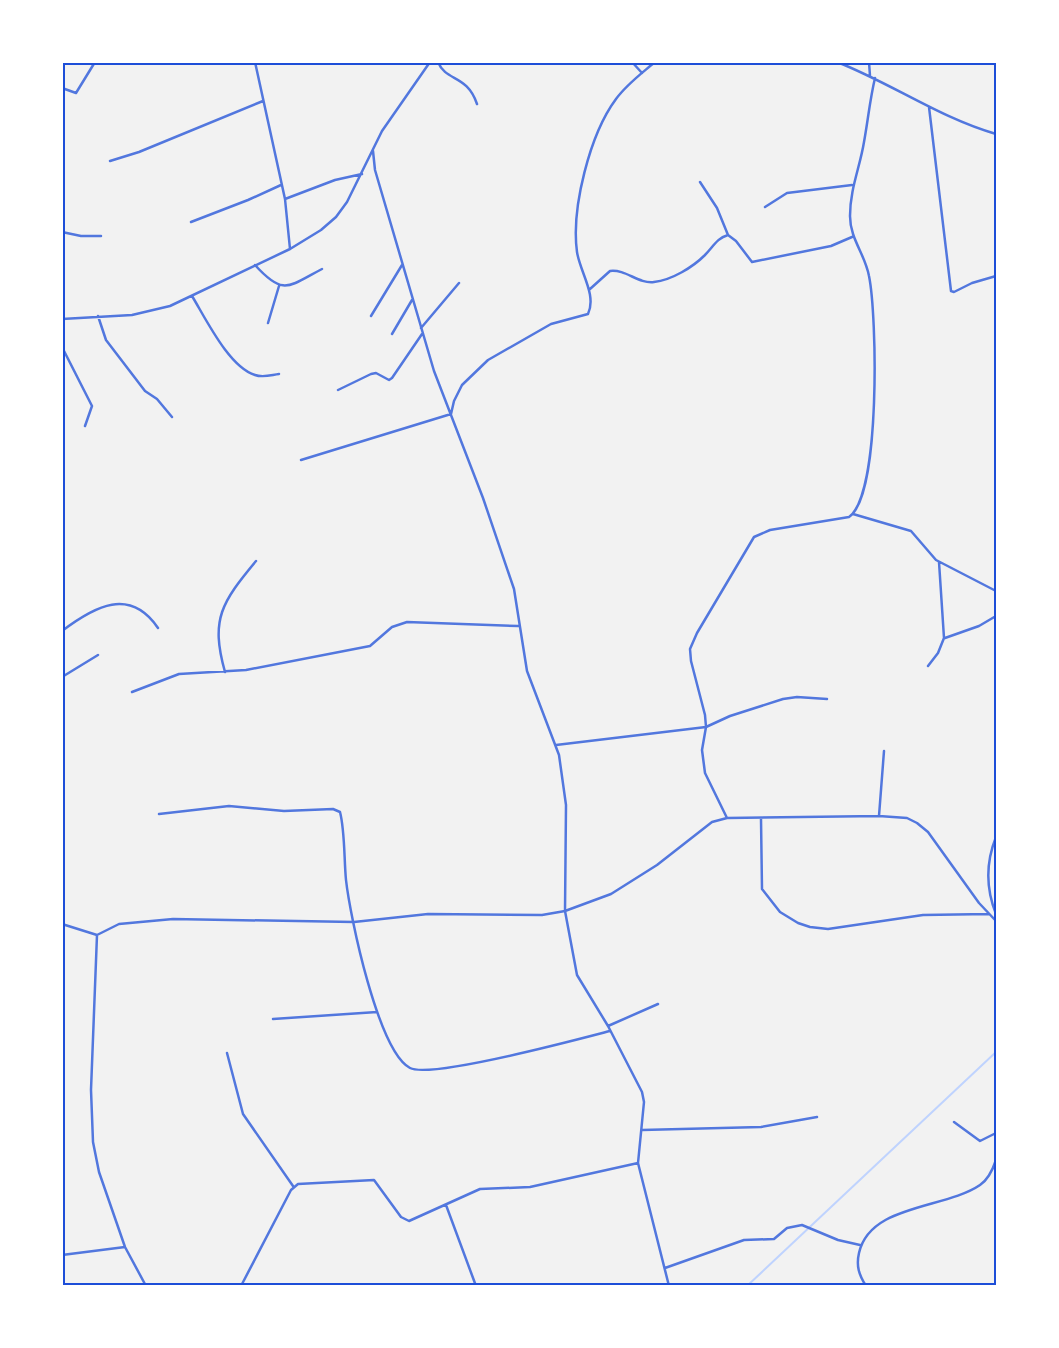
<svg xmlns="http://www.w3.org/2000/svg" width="1059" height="1348" font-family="Inter,sans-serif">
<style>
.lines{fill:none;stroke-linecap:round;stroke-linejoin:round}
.stream{stroke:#bfd3fe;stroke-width:2}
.minor{stroke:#5277de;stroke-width:2.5}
.neatline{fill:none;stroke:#1d4ed8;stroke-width:2}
</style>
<rect width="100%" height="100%" fill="#f2f2f2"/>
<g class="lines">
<path class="stream" d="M747,1286L996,1052"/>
<path class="minor" d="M255,62L285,199L290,249
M438,62C446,82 467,74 477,104
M632,62L642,73
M837,62C891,83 940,118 996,134
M869,62L870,76
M62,88L76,93L95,62
M929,107L951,291L954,292L972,283L996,276
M373,151L375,170L434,371L483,498L514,589L527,671L559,755L566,805L565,911L577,975L608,1026L642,1092L644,1102L638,1163L669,1286
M110,161L139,152L263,101
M700,182L717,208L728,235
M285,199L335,180L362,174
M765,207L787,193L852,185
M191,222L248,200L281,185
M62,232L81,236H101
M255,265C283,296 288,287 322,269
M590,289L610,271C626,269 638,284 654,282C672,280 693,267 705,255C713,247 717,238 728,235L736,241L752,262L831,246L852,237
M192,296C206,319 229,367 255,375C263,378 271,375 279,374
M98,316L106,340L145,391L157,399L172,417
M371,316L402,265
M62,319L132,315L170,306L290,249L321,230L336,217L347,202L382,131L430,62
M268,323L279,286
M421,328L459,283
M392,334L412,300
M62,347L92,406L85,426
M338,390L371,374L376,373L389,380L392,378L422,334
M301,460L451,414L454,401L462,385L488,360L551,324L588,314C597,295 580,272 577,252C571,208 590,134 616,99C627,84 641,74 655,62
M853,514L911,531L936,560L996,591
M62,631C95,606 130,587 158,628
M945,638L979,626L996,616
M928,666L938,653L944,638L939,562
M225,672C210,619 222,602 256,561
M62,677L98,655
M132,692L179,674L246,670L370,646L392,627L407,622L518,626
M556,745L706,727L730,716L783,699L797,697L827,699
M159,814L229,806L284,811L333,809L340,812C345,831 344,860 346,880C350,916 378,1051 410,1068C431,1079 579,1039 610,1031
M879,816L884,751
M727,818L705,773L702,750L706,727L705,715L691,661L690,649L697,633L754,537L770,530L849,517C881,495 877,315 869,276C865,254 850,239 850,216C850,189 860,167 864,142C868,120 870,99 875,78
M761,819L762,889L780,912L798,923L810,927L828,929L923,915L989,914
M996,837C986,862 986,889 996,914
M62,924L97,935L119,924L173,919L354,922L428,914L542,915L565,911L611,894L657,865L712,822L727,818L879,816L907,818L917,823L928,832L979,903L996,921
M97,935L91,1090L93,1142L99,1172L125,1247L146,1286
M273,1019L377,1012
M608,1026L658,1004
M227,1053L243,1114L293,1186
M954,1122L980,1141L996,1133
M642,1130L761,1127L817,1117
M446,1205L476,1286
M62,1255L125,1247
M665,1268L744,1240L774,1239L787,1228L802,1225L838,1240L860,1245
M241,1286L291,1190L298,1184L374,1180L401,1217L409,1221L480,1189L530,1187L638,1163
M866,1286C859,1275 856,1266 859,1253C870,1204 945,1209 980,1185C989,1179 993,1169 996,1160"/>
</g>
<rect width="1059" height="1348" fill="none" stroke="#ffffff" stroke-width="128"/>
<rect x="64" y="64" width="931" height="1220" class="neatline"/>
</svg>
